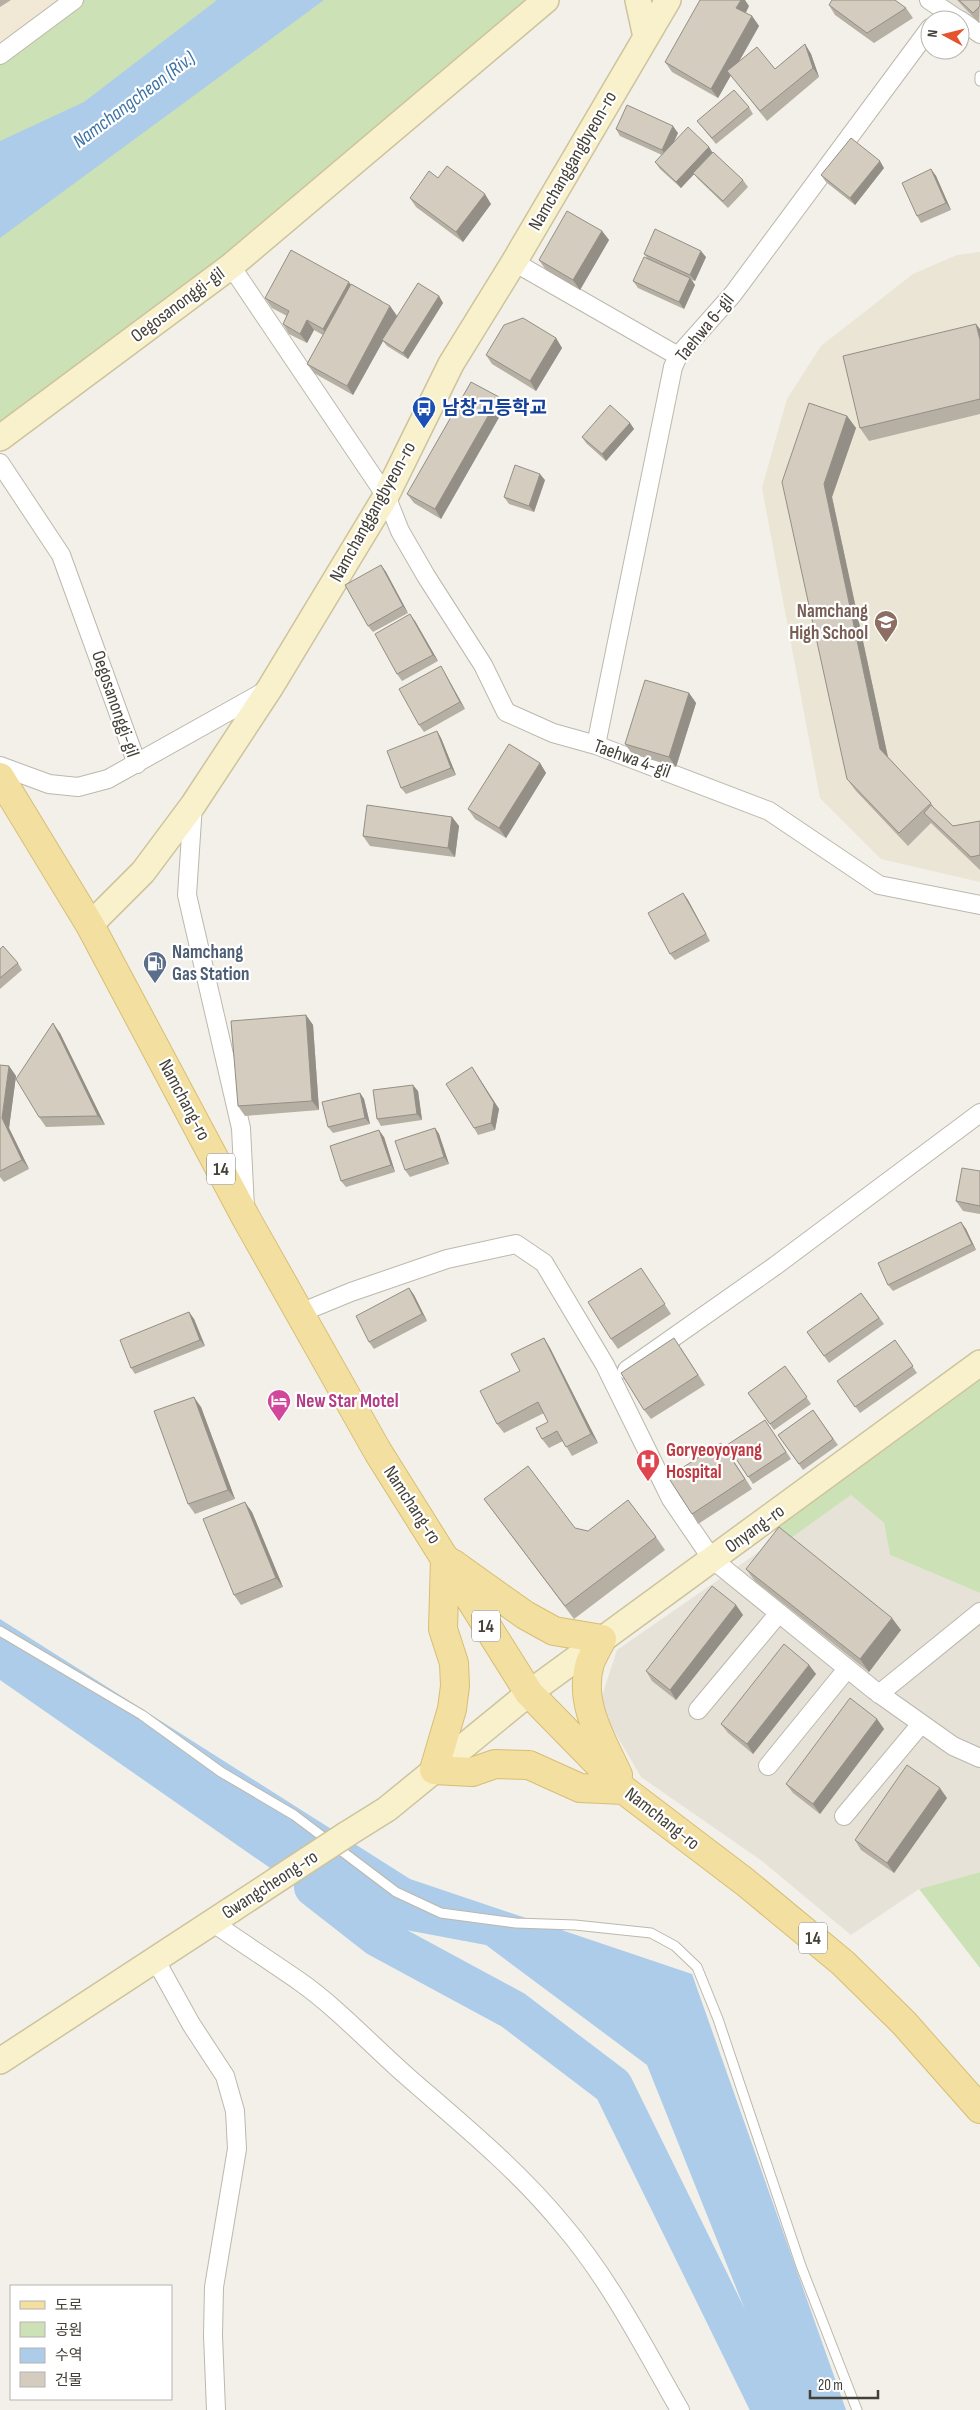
<svg xmlns="http://www.w3.org/2000/svg" width="980" height="2410" font-family="'Sofia Sans Condensed','Noto Sans KR',sans-serif">
<style>
.residential{fill:#e6e2d7}
.commercial{fill:#f2e8d6}
.education{fill:#eae5d4}
.green{fill:#cce2b6}
.water{fill:#accce9}
.lines{fill:none;stroke-linecap:round;stroke-linejoin:round}
.river{stroke:#accce9;stroke-width:40}
.lane-casing{stroke:#bdb8ac;stroke-width:11}
.street-casing{stroke:#bdb8ac;stroke-width:20}
.secondary-casing{stroke:#cdc49d;stroke-width:28}
.primary-casing{stroke:#d7be72;stroke-width:30}
.lane{stroke:#fff;stroke-width:9}
.street{stroke:#fff;stroke-width:18}
.secondary{stroke:#f9f0cc;stroke-width:25}
.primary{stroke:#f3e0a1;stroke-width:28}
.secondary-bridge-casing{stroke:#cdc49d;stroke-width:28;stroke-linecap:butt}
.secondary-bridge{stroke:#f9f0cc;stroke-width:25}
.wall{fill:#b5afa4}
.shaded-wall{fill:#948f86}
.building{fill:#d3ccbf;stroke:#948f86}
.labels{text-anchor:middle;dominant-baseline:central;stroke-width:4.5;stroke-linejoin:round;paint-order:stroke}
.shield{fill:#fff;stroke:#7d7a74;stroke-width:1}
.shield-label{font-size:18px;font-weight:bold;fill:#454138}
.street-label{font-size:19px;fill:#454138;stroke:#fff}
.transit-label{font-size:19px;font-weight:bold;fill:#164399;stroke:#fff;text-anchor:start}
.education-label{font-size:19px;font-weight:bold;fill:#785e54;stroke:#fff;text-anchor:end}
.service-label{font-size:19px;font-weight:bold;fill:#4e5e75;stroke:#fff;text-anchor:start}
.hotel-label{font-size:19px;font-weight:bold;fill:#b23c85;stroke:#fff;text-anchor:start}
.health-label{font-size:19px;font-weight:bold;fill:#be3a42;stroke:#fff;text-anchor:start}
.water-label{font-size:20px;font-style:italic;fill:#3c73a6;stroke:#fff}
</style>
<rect width="100%" height="100%" fill="#f2f0e9"/>
<path class="residential" d="M929,0H980V34Z
M851,1495L884,1523L890,1555L980,1593V1872L919,1889L851,1935L762,1861L641,1777L599,1705L617,1650L779,1538L790,1539Z"/>
<path class="commercial" d="M0,0H75L0,55Z"/>
<path class="education" d="M980,252V882L881,859L820,798L762,488L787,399L821,346L913,274L957,255Z"/>
<path class="green" d="M75,0H546L0,438V55Z
M980,1363V1593L890,1555L884,1523L851,1495L790,1539L762,1523Z
M980,1872V1968L919,1889Z"/>
<path class="water" d="M217,0H324L0,238V141L84,102Z
M0,1619L410,1879L692,1974L846,2410H785L647,2065L486,1945L342,1918L0,1680Z"/>
<g class="lines">
<path class="river" d="M314,1887L378,1937L513,2010L613,2086L772,2410"/>
<g class="lane-casing">
<path id="lane" d="M980,76V81
M0,1631L142,1715L221,1772L294,1815L396,1892L441,1913L516,1923L575,1925L651,1933L675,1946L697,1967L718,2019L801,2266L857,2410"/>
</g>
<g class="street-casing">
<path id="street" d="M929,0L959,20
M960,20L980,34
M0,55L74,0
M514,262L678,356
M231,266L386,496L400,531L426,576L483,665L506,712L553,733L596,745L769,811L879,885L980,905
M0,463L61,555L137,764
M596,745L673,367L678,356L733,294L930,28
M0,766L49,784L78,787L108,779L267,690
M193,805L187,895L241,1128L245,1208
M300,1313L351,1292L447,1259L516,1244L544,1263L605,1365L671,1499L712,1559L874,1690L953,1746L980,1758
M627,1370L775,1266L980,1113
M879,1694L980,1612
M698,1710L779,1613
M768,1766L847,1669
M844,1816L921,1724
M212,1922C241,1942 270,1961 299,1981C339,2009 373,2047 410,2079C463,2125 518,2170 563,2225C610,2280 644,2347 680,2410
M155,1959L191,2024L225,2076L235,2111L237,2149L214,2287L213,2335L216,2410"/>
</g>
<g class="secondary-casing">
<path id="secondary" d="M638,0L646,37
M0,438L231,266L546,0
M90,925L143,872L193,805L270,688L386,496L451,364L514,262L668,0
M347,1834L387,1809L529,1693L980,1363
M0,2061L231,1910"/>
</g>
<g class="primary-casing">
<path id="primary" d="M0,777L90,925L246,1218L378,1452L529,1693L624,1790L745,1882L843,1963L904,2023L980,2109
M445,1558L443,1629L454,1663L455,1686L452,1709L434,1770L472,1772L495,1764L529,1765L580,1788L624,1790
M452,1563L525,1615L554,1631L602,1639C598,1647 593,1655 590,1663C578,1703 602,1740 618,1775"/>
</g>
<use href="#lane" class="lane"/>
<use href="#street" class="street"/>
<use href="#secondary" class="secondary"/>
<use href="#primary" class="primary"/>
<g class="secondary-bridge-casing">
<path id="secondary-bridge" d="M231,1910L347,1834"/>
</g>
<use href="#secondary-bridge" class="secondary-bridge"/>
</g>
<path class="wall" d="M0,0H11L0,7Z
M957,0H980L979,23Z
M829,5L906,8L913,18L874,43L835,15Z
M749,6L746,13L752,16L759,26L739,62L775,69L805,44L811,54L819,77L767,121L731,75L718,98L672,72L665,62Z
M749,107L753,114L716,144L697,121Z
M616,129L678,133L673,143L709,147L713,153L743,180L748,187L728,208L698,179L694,174L681,188L660,169L655,162L662,155L620,136Z
M884,168L855,205L826,182L821,175Z
M931,169L936,176L951,210L921,223L917,216Z
M438,178L491,204L463,242L416,207L410,198Z
M602,231L609,240L580,290L546,270L539,260Z
M644,254L706,257L695,281L692,280L695,285L684,309L638,288L633,281L647,258Z
M351,284L390,306L397,316L439,296L443,303L408,359L387,346L383,341L353,395L314,373L307,364L323,335L314,330L307,343L289,334L283,324L287,316L272,308L265,298Z
M980,329V414L869,441L860,428Z
M556,338L562,348L536,391L492,364L486,355Z
M499,397L505,407L441,519L414,503L407,494Z
M809,403L847,416L856,428L832,497L888,757L931,803L934,808L953,826L980,821V870L931,823L908,846L856,791L847,779Z
M630,423L634,429L606,461L586,443L582,437Z
M545,480L534,512L509,504L504,497Z
M381,565L386,572L408,613L373,632L368,626Z
M415,621L438,661L402,681L397,674Z
M445,673L465,709L424,732L419,725Z
M689,693L696,703L676,767L632,754L625,744Z
M437,731L441,738L456,775L406,794L401,788Z
M540,763L546,773L506,838L475,819L468,809Z
M452,817L459,826L455,857L370,846L363,836Z
M683,893L688,900L710,941L675,960L670,954Z
M0,949L18,963L22,970L0,989Z
M306,1015L313,1025L319,1110L245,1116L238,1106Z
M60,1033L105,1125L46,1127L39,1117Z
M0,1065L9,1066L16,1076L9,1128L29,1169L4,1182L0,1177Z
M472,1067L499,1109L495,1130L478,1135L474,1128Z
M418,1091L422,1120L381,1126L377,1119Z
M360,1093L364,1099L370,1124L333,1133L328,1127Z
M435,1128L439,1134L449,1164L410,1177L405,1170Z
M384,1137L395,1172L346,1187L341,1181Z
M980,1171V1214L963,1211L956,1201Z
M961,1222L966,1229L976,1250L893,1291L888,1285Z
M641,1268L671,1314L618,1349L611,1339Z
M409,1288L414,1295L427,1321L374,1349L369,1342Z
M861,1293L884,1324L829,1363L807,1332Z
M189,1312L194,1319L205,1346L135,1374L131,1368Z
M544,1338L550,1348L598,1443L572,1456L563,1441L549,1448L542,1439L548,1422L544,1413L504,1433L497,1424L520,1371Z
M895,1340L917,1373L860,1413L837,1381Z
M681,1348L705,1385L651,1419L644,1410Z
M785,1366L811,1404L774,1430L748,1393Z
M201,1407L235,1499L195,1514L188,1504Z
M813,1410L838,1445L803,1470L778,1435Z
M765,1420L791,1459L753,1484L727,1445Z
M728,1452L752,1489L698,1524L692,1514Z
M484,1499L575,1528L588,1531L656,1537L665,1550L574,1619Z
M252,1512L283,1587L241,1605L234,1595Z
M746,1569L901,1630L869,1672L755,1581Z
M736,1605L743,1615L676,1700L652,1681L646,1671Z
M809,1665L816,1674L753,1754L728,1733L721,1724Z
M877,1719L884,1729L820,1814L793,1793L786,1784Z
M947,1798L894,1873L861,1850L855,1840Z"/>
<path class="shaded-wall" d="M741,0H745L749,6L743,17L736,8Z
M752,16L759,26L718,98L711,89Z
M805,44L811,54L819,77L813,68Z
M673,126L678,133L667,157L662,150Z
M709,147L713,154L681,188L676,182Z
M880,161L884,168L855,205L850,198Z
M931,169L936,176L951,210L946,203Z
M485,194L491,204L463,242L456,232Z
M602,231L609,240L580,290L573,280Z
M701,251L706,257L695,281L690,275Z
M690,278L695,285L684,309L679,302Z
M349,282L356,292L330,339L323,329Z
M439,296L443,303L408,359L403,353Z
M390,306L397,316L353,395L347,386Z
M307,320L314,330L307,343L300,334Z
M976,324L980,329V340Z
M556,338L562,348L536,391L530,381Z
M499,397L505,407L441,519L435,509Z
M847,416L856,428L832,497L889,762L880,749L824,484Z
M630,423L634,429L606,461L602,454Z
M540,474L545,480L534,512L529,506Z
M381,565L386,572L408,613L403,606Z
M410,614L415,621L438,661L433,655Z
M441,666L445,673L465,709L460,702Z
M689,693L696,703L676,767L669,757Z
M437,731L441,738L456,775L451,768Z
M540,763L546,773L506,838L499,828Z
M452,817L459,826L455,857L448,848Z
M683,893L688,900L710,941L706,934Z
M306,1015L313,1025L319,1110L312,1101Z
M53,1023L60,1033L105,1125L98,1116Z
M9,1066L16,1076L9,1128L29,1169L22,1160L2,1118Z
M472,1067L499,1109L495,1130L491,1123Z
M413,1085L418,1091L422,1120L417,1114Z
M360,1093L364,1099L370,1124L365,1118Z
M435,1128L439,1134L449,1164L444,1157Z
M379,1130L384,1137L395,1172L391,1165Z
M961,1222L966,1229L976,1250L972,1244Z
M409,1288L414,1295L427,1321L422,1314Z
M189,1312L194,1319L205,1346L200,1340Z
M544,1338L550,1348L598,1443L591,1434Z
M194,1397L201,1407L235,1499L228,1490Z
M245,1502L252,1512L283,1587L276,1578Z
M736,1605L743,1615L676,1700L670,1690Z
M892,1618L901,1630L869,1672L860,1659Z
M809,1665L816,1674L753,1754L747,1744Z
M877,1719L884,1729L820,1814L813,1804Z
M940,1788L947,1798L894,1873L887,1863Z"/>
<path class="building" d="M700,0H741L736,8L752,16L711,89L665,62Z
M832,0H895L906,8L867,33L829,5Z
M959,0H980V6L973,13Z
M805,44L813,68L760,111L727,71L757,47L775,69Z
M734,90L749,107L712,138L697,121Z
M627,105L673,126L662,150L616,129Z
M688,127L709,147L676,182L655,162Z
M851,138L880,161L850,198L821,175Z
M713,152L743,180L723,201L693,173Z
M447,166L485,194L456,232L410,198L429,171L438,178Z
M931,169L946,203L917,216L902,183Z
M567,211L602,231L573,280L539,260Z
M655,229L701,251L690,275L644,254Z
M291,250L349,282L323,329L307,320L300,334L283,324L289,311L265,298Z
M644,257L690,278L679,302L633,281Z
M418,283L439,296L403,353L382,340Z
M351,284L390,306L347,386L307,364Z
M523,318L556,338L530,381L486,355L504,325Z
M976,324L980,340V399L860,428L843,356Z
M471,382L499,397L435,509L407,494Z
M809,403L847,416L824,484L880,749L931,803L899,833L847,779L782,482Z
M610,405L630,423L602,454L582,437Z
M515,465L540,474L529,506L504,497Z
M381,565L403,606L368,626L345,585Z
M410,614L433,655L397,674L375,634Z
M441,666L460,702L419,725L399,689Z
M645,680L689,693L669,757L625,744Z
M437,731L451,768L401,788L387,751Z
M509,744L540,763L499,828L468,809Z
M367,805L452,817L448,848L363,836Z
M931,805L953,826L980,821V855L971,857L924,813Z
M683,893L706,934L670,954L648,913Z
M3,946L18,963L0,978V949Z
M306,1015L312,1101L238,1106L231,1021Z
M53,1023L98,1116L39,1117L16,1079Z
M0,1065L9,1066L2,1118L22,1160L0,1171Z
M472,1067L494,1103L491,1123L474,1128L446,1084Z
M413,1085L417,1114L377,1119L373,1090Z
M360,1093L365,1118L328,1127L322,1102Z
M435,1128L444,1157L405,1170L395,1141Z
M379,1130L391,1165L341,1181L330,1146Z
M962,1168L980,1171V1206L956,1201Z
M961,1222L972,1244L888,1285L878,1263Z
M641,1268L665,1304L611,1339L588,1302Z
M409,1288L422,1314L369,1342L356,1316Z
M861,1293L879,1318L824,1356L807,1332Z
M189,1312L200,1340L131,1368L120,1340Z
M544,1338L591,1434L566,1447L557,1431L542,1439L536,1428L548,1422L538,1402L497,1424L480,1391L520,1371L511,1354Z
M674,1338L698,1375L644,1410L621,1373Z
M895,1340L913,1366L855,1407L837,1381Z
M785,1366L807,1397L770,1424L748,1393Z
M194,1397L228,1490L188,1504L154,1411Z
M813,1410L833,1439L799,1464L778,1435Z
M765,1420L786,1452L748,1477L727,1445Z
M721,1443L745,1479L692,1514L668,1477Z
M528,1466L575,1528L588,1531L628,1500L656,1537L565,1606L484,1499Z
M245,1502L276,1578L234,1595L203,1519Z
M779,1527L892,1618L860,1659L746,1569Z
M712,1586L736,1605L670,1690L646,1671Z
M784,1644L809,1665L747,1744L721,1724Z
M850,1698L877,1719L813,1804L786,1784Z
M907,1765L940,1788L887,1863L855,1840Z"/>
<defs>
<g id="bus-pin" transform="scale(1.25)"><path d="M0 17L-7.5 6A9.5 9.5 0 1 1 7.5 6Z" fill="#1a4fb4" stroke="#fff"/><path d="M-5-6H5V4H4V6H2V4H-2V6H-4V4H-5ZM-3.5-4V0h7V-4ZM-3.5 1.2v1.5H-2V1.2ZM2 1.2v1.5H3.5V1.2Z" fill="#fff"/></g>
<g id="school-pin" transform="scale(1.25)"><path d="M0 17L-7.5 6A9.5 9.5 0 1 1 7.5 6Z" fill="#8d6e63" stroke="#fff"/><path d="M0-5L7-2L0 1L-7-2ZM-4 1L0 2.5L4 1V4Q0 6-4 4Z" fill="#fff"/></g>
<g id="fuel-pin" transform="scale(1.25)"><path d="M0 17L-7.5 6A9.5 9.5 0 1 1 7.5 6Z" fill="#5c6f8a" stroke="#fff"/><path d="M-5.5-6h7V0h2V4h1.3V-2.5L3-4.5l.8-.8L6-3V5H2.5V1h-1V6h-7ZM-4.2-4.7v3.2H.2V-4.7Z" fill="#fff"/></g>
<g id="hotel-pin" transform="scale(1.25)"><path d="M0 17L-7.5 6A9.5 9.5 0 1 1 7.5 6Z" fill="#d1479c" stroke="#fff"/><path d="M-6-4.5h1.5V1H6V5H4.5V3h-9V5H-6ZM-4 0a1.8 1.8 0 1 1 3.6 0ZM.5 0V-2.5h3Q6-2.5 6 0Z" fill="#fff"/></g>
<g id="hospital-pin" transform="scale(1.25)"><path d="M0 17L-7.5 6A9.5 9.5 0 1 1 7.5 6Z" fill="#e0444e" stroke="#fff"/><path d="M-5-5h3v3.5h4V-5h3V5h-3V1.5h-4V5h-3Z" fill="#fff"/></g>
</defs>
<g fill-rule="evenodd">
<use href="#bus-pin" x="424" y="408"/>
<use href="#school-pin" x="886" y="622"/>
<use href="#fuel-pin" x="155" y="963"/>
<use href="#hotel-pin" x="279" y="1401"/>
<use href="#hospital-pin" x="648" y="1461"/>
</g>
<g class="labels">
<g class="shield">
<rect x="207" y="1153.5" width="28" height="31" rx="4"/>
<rect x="472" y="1610.5" width="28" height="31" rx="4"/>
<rect x="799" y="1922.5" width="28" height="31" rx="4"/>
</g>
<g class="shield-label">
<text x="221" y="1169">14</text>
<text x="486" y="1626">14</text>
<text x="813" y="1938">14</text>
</g>
<g class="street-label">
<text transform="translate(573 161) rotate(-60)">Namchanggangbyeon-ro</text>
<text transform="translate(178 305) rotate(-37)">Oegosanonggi-gil</text>
<text transform="translate(705 328) rotate(-51)">Taehwa 6-gil</text>
<text transform="translate(373 512) rotate(-61)">Namchanggangbyeon-ro</text>
<text transform="translate(115 704) rotate(71)">Oegosanonggi-gil</text>
<text transform="translate(632 759) rotate(20)">Taehwa 4-gil</text>
<text transform="translate(184 1100) rotate(62)">Namchang-ro</text>
<text transform="translate(412 1505) rotate(57)">Namchang-ro</text>
<text transform="translate(755 1529) rotate(-36)">Onyang-ro</text>
<text transform="translate(662 1819) rotate(38)">Namchang-ro</text>
<text transform="translate(270 1885) rotate(-33)">Gwangcheong-ro</text>
</g>
<g class="transit-label">
<text x="442" y="408">남창고등학교</text>
</g>
<g class="education-label">
<text x="868" y="611">Namchang<tspan x="868" dy="22">High School</tspan></text>
</g>
<g class="service-label">
<text x="172" y="952">Namchang<tspan x="172" dy="22">Gas Station</tspan></text>
</g>
<g class="hotel-label">
<text x="296" y="1401">New Star Motel</text>
</g>
<g class="health-label">
<text x="666" y="1450">Goryeoyoyang<tspan x="666" dy="22">Hospital</tspan></text>
</g>
<g class="water-label">
<text transform="translate(134 100) rotate(-37)">Namchangcheon (Riv.)</text>
</g>
</g>
<rect x="10" y="2285" width="162" height="115" fill="#ffffff" stroke="#b5b3af"/>
<rect x="20" y="2301" width="25" height="8" fill="#f3e0a1" stroke="#b5b3af"/>
<text x="55" y="2310" font-size="15" fill="#454138">도로</text>
<rect x="20" y="2322" width="25" height="15" fill="#cce2b6" stroke="#b5b3af"/>
<text x="55" y="2335" font-size="15" fill="#454138">공원</text>
<rect x="20" y="2348" width="25" height="15" fill="#accce9" stroke="#b5b3af"/>
<text x="55" y="2360" font-size="15" fill="#454138">수역</text>
<rect x="20" y="2372" width="25" height="15" fill="#d3ccbf" stroke="#b5b3af"/>
<text x="55" y="2385" font-size="15" fill="#454138">건물</text>
<g transform="translate(945 35) rotate(277)"><circle r="24" fill="#ffffff" stroke="#b5b3af"/>
<path d="M0-4L9 19L0 12L-9 19Z" fill="#e3542f"/>
<text y="-8" font-size="14" font-weight="bold" text-anchor="middle" fill="#454138">N</text>
</g>
<path d="M810 2390v8h68v-8" fill="none" stroke="#454138" stroke-width="2.5"/>
<text x="818" y="2390" font-size="15" fill="#454138" stroke="#ffffff" stroke-width="4" paint-order="stroke">20 m</text>
</svg>
